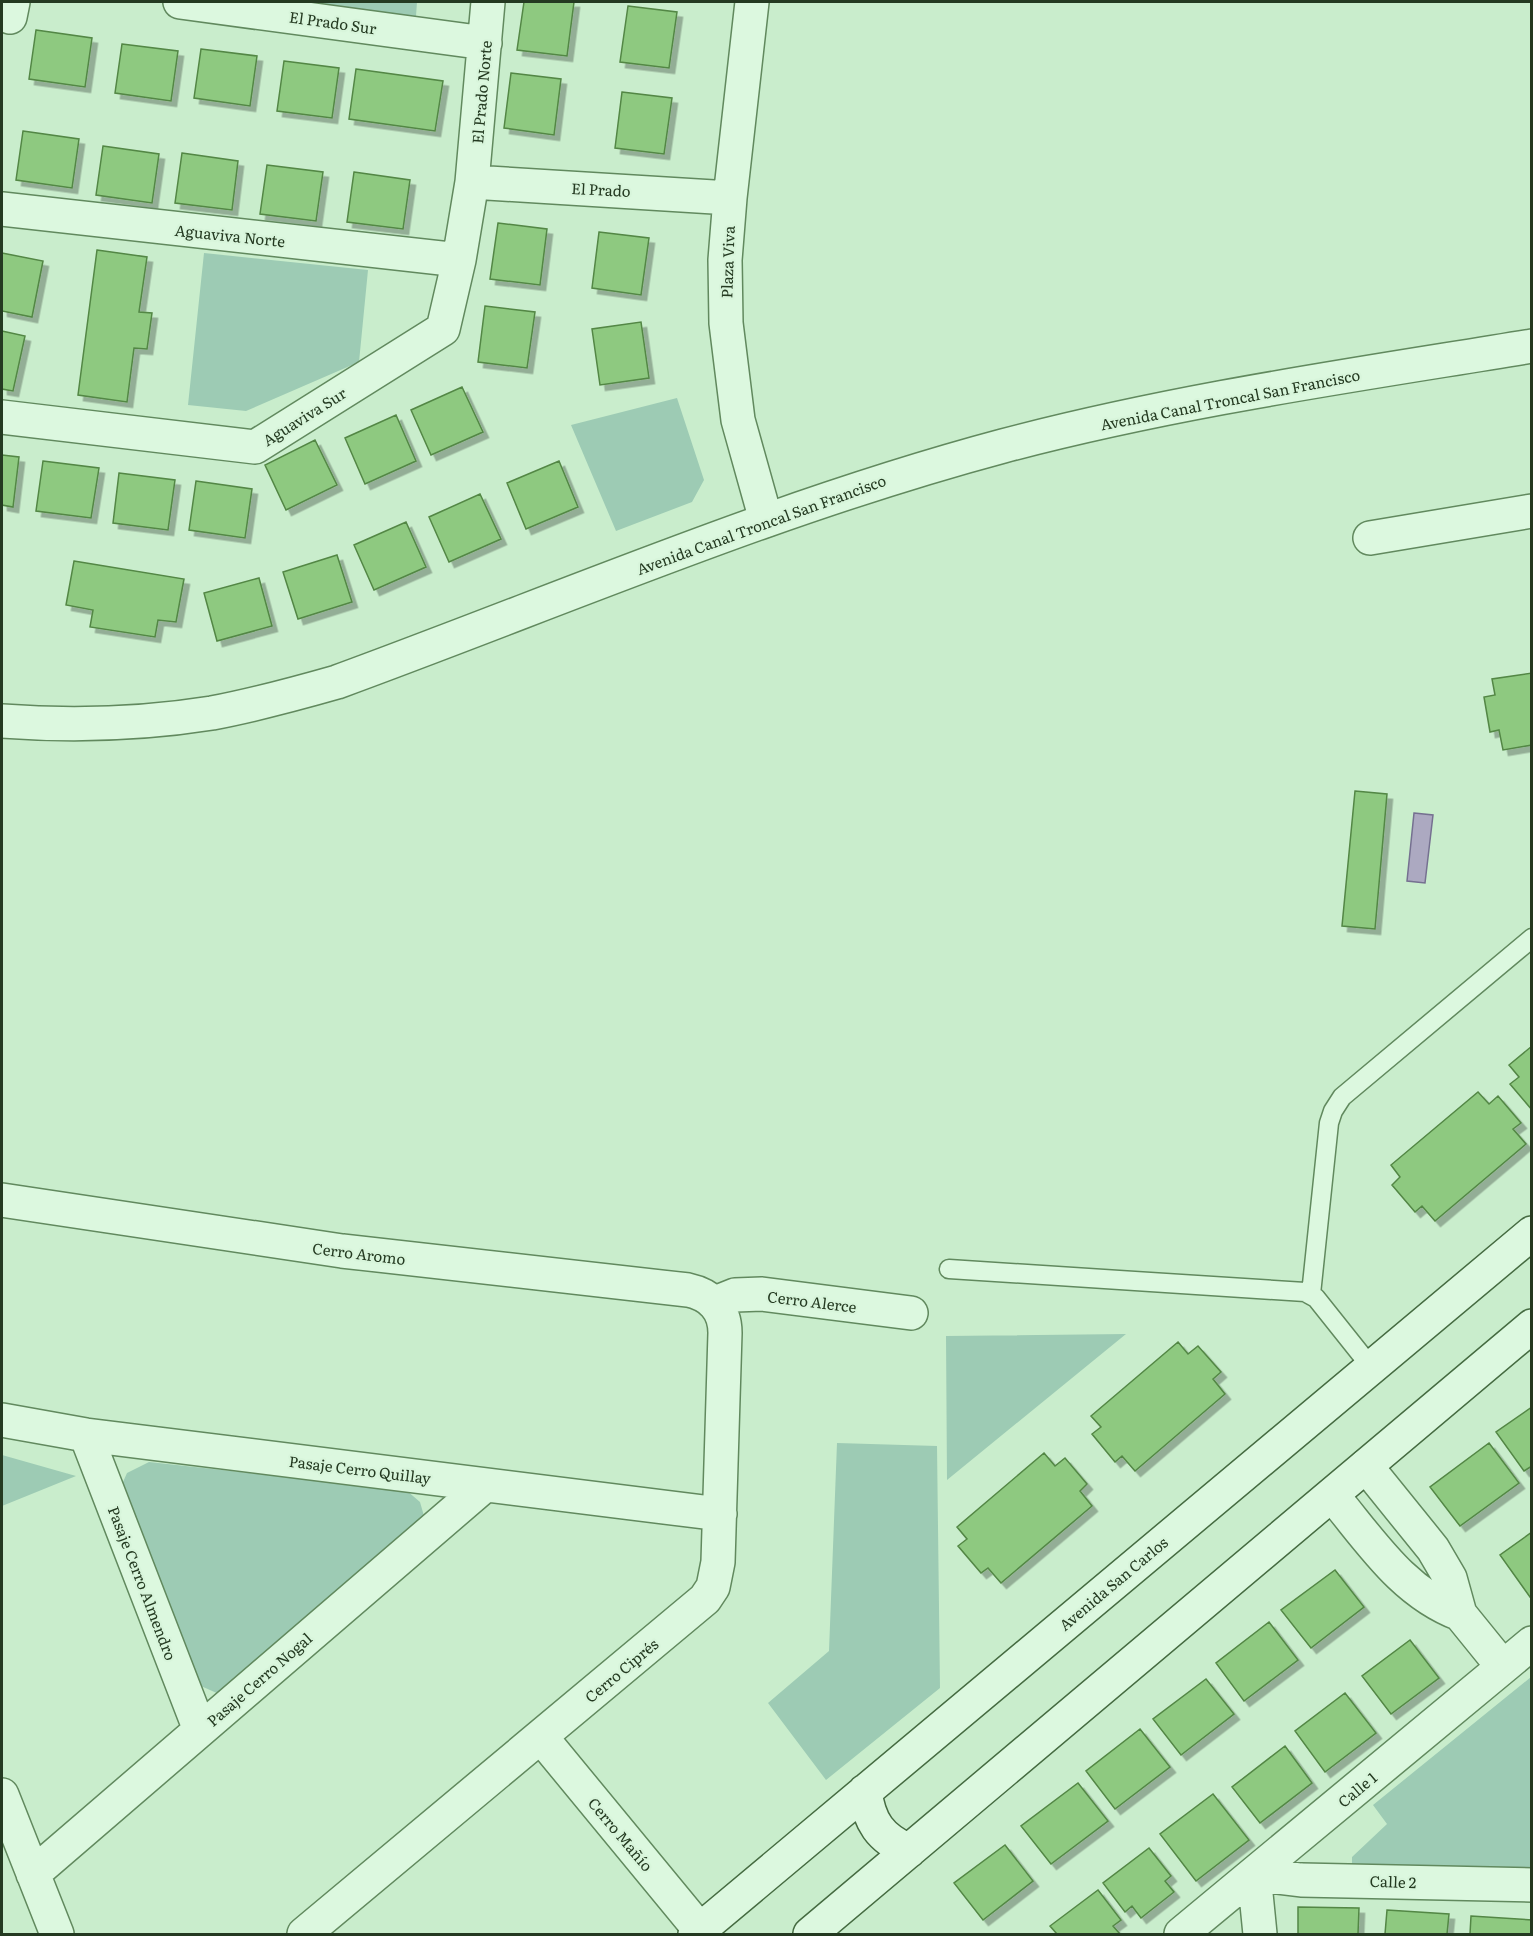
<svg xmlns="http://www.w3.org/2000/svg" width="1533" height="1936" font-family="Literata,serif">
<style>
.green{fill:#9dcbb4}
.water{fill:#aca9c1;stroke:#757090;stroke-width:1.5}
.building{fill:#8ec980;stroke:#538745;stroke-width:1.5;filter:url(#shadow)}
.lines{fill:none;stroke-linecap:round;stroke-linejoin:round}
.service-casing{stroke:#61895e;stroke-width:21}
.minor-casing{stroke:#61895e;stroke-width:36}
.tertiary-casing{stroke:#61895e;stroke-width:36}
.secondary-casing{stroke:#456b41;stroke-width:36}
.service{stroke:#dcf8df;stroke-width:18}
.minor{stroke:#dcf8df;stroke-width:33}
.tertiary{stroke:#dcf8df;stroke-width:33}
.secondary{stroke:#dcf8df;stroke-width:33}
.labels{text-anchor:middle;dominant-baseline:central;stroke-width:4.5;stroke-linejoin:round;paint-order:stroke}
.street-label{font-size:15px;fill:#243a21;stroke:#d8f5db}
</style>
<defs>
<filter id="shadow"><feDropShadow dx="5.5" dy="5.5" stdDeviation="0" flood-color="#0004"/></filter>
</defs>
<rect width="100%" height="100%" fill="#c9edcc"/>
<path class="green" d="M287,2H417L416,16Z
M204,253L368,270L359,362L246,411L188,405Z
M677,398L704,480L692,502L616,531L571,425Z
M1126,1334L947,1480L946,1336Z
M837,1443L937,1446L940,1688L826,1780L768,1703L829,1651Z
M2,1455L76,1476L2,1506Z
M149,1462L406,1490L420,1502L424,1516L219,1694L194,1683L119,1491L127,1473Z
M1531,1677V1871L1352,1873V1857L1387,1824L1373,1805Z"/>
<path class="water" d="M1414,813L1433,815L1425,883L1407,881Z"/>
<path class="building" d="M524,2H574L567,56L517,50Z
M628,6L677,12L669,68L620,62Z
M36,30L92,38L85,87L29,79Z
M122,44L178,51L171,101L115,93Z
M201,49L257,56L250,106L194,98Z
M284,61L339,68L332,118L277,111Z
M356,69L443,81L435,131L349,119Z
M511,73L561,79L554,135L504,128Z
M622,92L672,98L664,154L615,148Z
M23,131L79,139L72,188L16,180Z
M103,146L159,154L152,203L96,195Z
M182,153L238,161L232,210L175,203Z
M267,165L323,172L316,221L260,214Z
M354,172L410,180L403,229L347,222Z
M498,223L547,229L540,285L490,279Z
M599,232L649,238L641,295L592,288Z
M97,250L147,257L139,312L152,313L147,349L134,348L127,402L78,395Z
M2,253L43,261L32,317L2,311Z
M485,306L535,312L527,368L478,362Z
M641,322L649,378L600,385L592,329Z
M2,331L25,336L13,391L2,389Z
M462,387L483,432L431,455L411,410Z
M396,415L416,461L365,484L345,438Z
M315,440L337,485L286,510L265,465Z
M2,455L19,457L13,507L2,505Z
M43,461L99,468L91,518L36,511Z
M559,461L578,507L526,529L507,483Z
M119,473L175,480L168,530L113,523Z
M196,481L252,489L245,538L189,530Z
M480,494L501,539L449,562L429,517Z
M406,522L426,567L374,590L354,545Z
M337,555L352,602L298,619L283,572Z
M74,561L184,579L176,622L158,620L155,637L90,627L93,610L66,605Z
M259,578L272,626L217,641L204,593Z
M1532,673V745L1503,750L1499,730L1490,732L1484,697L1495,695L1492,679Z
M1355,791L1387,794L1375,929L1342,926Z
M1532,1046V1110L1510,1084L1519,1077L1509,1065Z
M1478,1092L1489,1104L1498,1096L1521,1123L1513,1129L1526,1144L1435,1221L1422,1206L1415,1212L1392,1185L1400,1177L1391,1165Z
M1178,1342L1188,1354L1198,1346L1221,1372L1213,1379L1225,1394L1135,1471L1122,1456L1115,1462L1092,1434L1101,1427L1091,1416Z
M1532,1407V1466L1524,1471L1496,1432Z
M1489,1443L1519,1483L1460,1526L1430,1487Z
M1044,1453L1055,1466L1065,1458L1087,1484L1080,1491L1092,1506L1001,1583L988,1568L981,1573L958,1546L967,1539L957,1527Z
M1532,1532V1596L1530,1597L1500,1555Z
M1335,1570L1364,1607L1311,1648L1281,1610Z
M1269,1622L1298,1660L1244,1701L1216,1663Z
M1410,1640L1439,1678L1391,1714L1362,1676Z
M1206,1679L1234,1714L1181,1755L1153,1719Z
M1345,1693L1376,1733L1325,1772L1295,1731Z
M1140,1729L1170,1767L1115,1809L1086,1771Z
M1285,1746L1312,1783L1260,1823L1232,1787Z
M1078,1783L1108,1821L1051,1864L1021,1826Z
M1213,1794L1249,1840L1196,1881L1160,1834Z
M1005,1845L1033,1881L983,1920L954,1883Z
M1149,1848L1171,1876L1165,1881L1174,1892L1141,1918L1132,1906L1125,1912L1103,1883Z
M1098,1890L1121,1920L1113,1926L1120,1934H1057L1050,1926Z
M1298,1907L1359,1908L1358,1934H1298Z
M1387,1910L1449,1914L1447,1934H1385Z
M1471,1916L1532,1920L1531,1934H1470Z"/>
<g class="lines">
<g class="service-casing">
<path id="service" d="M949,1269L1305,1292L1316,1298L1371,1367
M1311,1294L1329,1123L1333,1111L1342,1097L1532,938"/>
</g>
<g class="minor-casing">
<path id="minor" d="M180,2L485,43
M752,2L730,198L725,260L726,323L738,420L766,520
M10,17L13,2
M472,182L730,198
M2,209L459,260
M2,417L255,447L443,329L459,260L472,182L488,2
M1370,538L1532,511
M2,1200L342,1251L688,1290C711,1295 725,1309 725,1333L718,1562L713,1587L705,1599L304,1934
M715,1303L735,1295L762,1294L911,1313
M2,1420L86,1435L720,1514
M86,1435L200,1730
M1366,1466L1433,1549L1450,1578L1460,1614L1503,1667
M1332,1495C1370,1540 1402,1592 1460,1614
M541,1737L700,1930
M2,1795L57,1934
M33,1874L485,1485
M1254,1874L1301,1880L1532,1885
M1254,1874L1260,1934
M1181,1934L1532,1643"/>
</g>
<g class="tertiary-casing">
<path id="tertiary" d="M2,721C71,726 143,724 212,713C254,705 295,694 337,682C558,601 775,507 1003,446C1176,400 1355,375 1532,346"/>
</g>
<g class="secondary-casing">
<path id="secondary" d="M865,1791C869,1822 880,1838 909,1851
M695,1934L1532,1233
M810,1934L1532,1326"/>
</g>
<use href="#service" class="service"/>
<use href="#minor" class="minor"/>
<use href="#tertiary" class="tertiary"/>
<use href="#secondary" class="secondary"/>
</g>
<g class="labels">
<g class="street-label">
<text transform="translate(333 22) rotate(8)">El Prado Sur</text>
<text transform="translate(481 92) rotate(-85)">El Prado Norte</text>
<text transform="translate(601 189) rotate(3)">El Prado</text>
<text transform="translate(230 235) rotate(6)">Aguaviva Norte</text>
<text transform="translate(727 262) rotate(-88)">Plaza Viva</text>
<text transform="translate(1230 399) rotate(-11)">Avenida Canal Troncal San Francisco</text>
<text transform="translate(304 416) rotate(-32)">Aguaviva Sur</text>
<text transform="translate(761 524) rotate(-20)">Avenida Canal Troncal San Francisco</text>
<text transform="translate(359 1253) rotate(7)">Cerro Aromo</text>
<text transform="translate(812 1301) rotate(7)">Cerro Alerce</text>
<text transform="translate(360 1469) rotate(7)">Pasaje Cerro Quillay</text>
<text transform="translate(143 1583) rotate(69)">Pasaje Cerro Almendro</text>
<text transform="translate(1113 1583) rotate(-40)">Avenida San Carlos</text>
<text transform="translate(621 1670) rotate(-40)">Cerro Ciprés</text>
<text transform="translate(259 1679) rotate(-41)">Pasaje Cerro Nogal</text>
<text transform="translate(1357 1789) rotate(-40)">Calle 1</text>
<text transform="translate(621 1834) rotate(50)">Cerro Mañío</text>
<text transform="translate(1393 1881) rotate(2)">Calle 2</text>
</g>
</g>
<rect width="1533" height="1936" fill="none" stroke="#243a21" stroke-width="6"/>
</svg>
